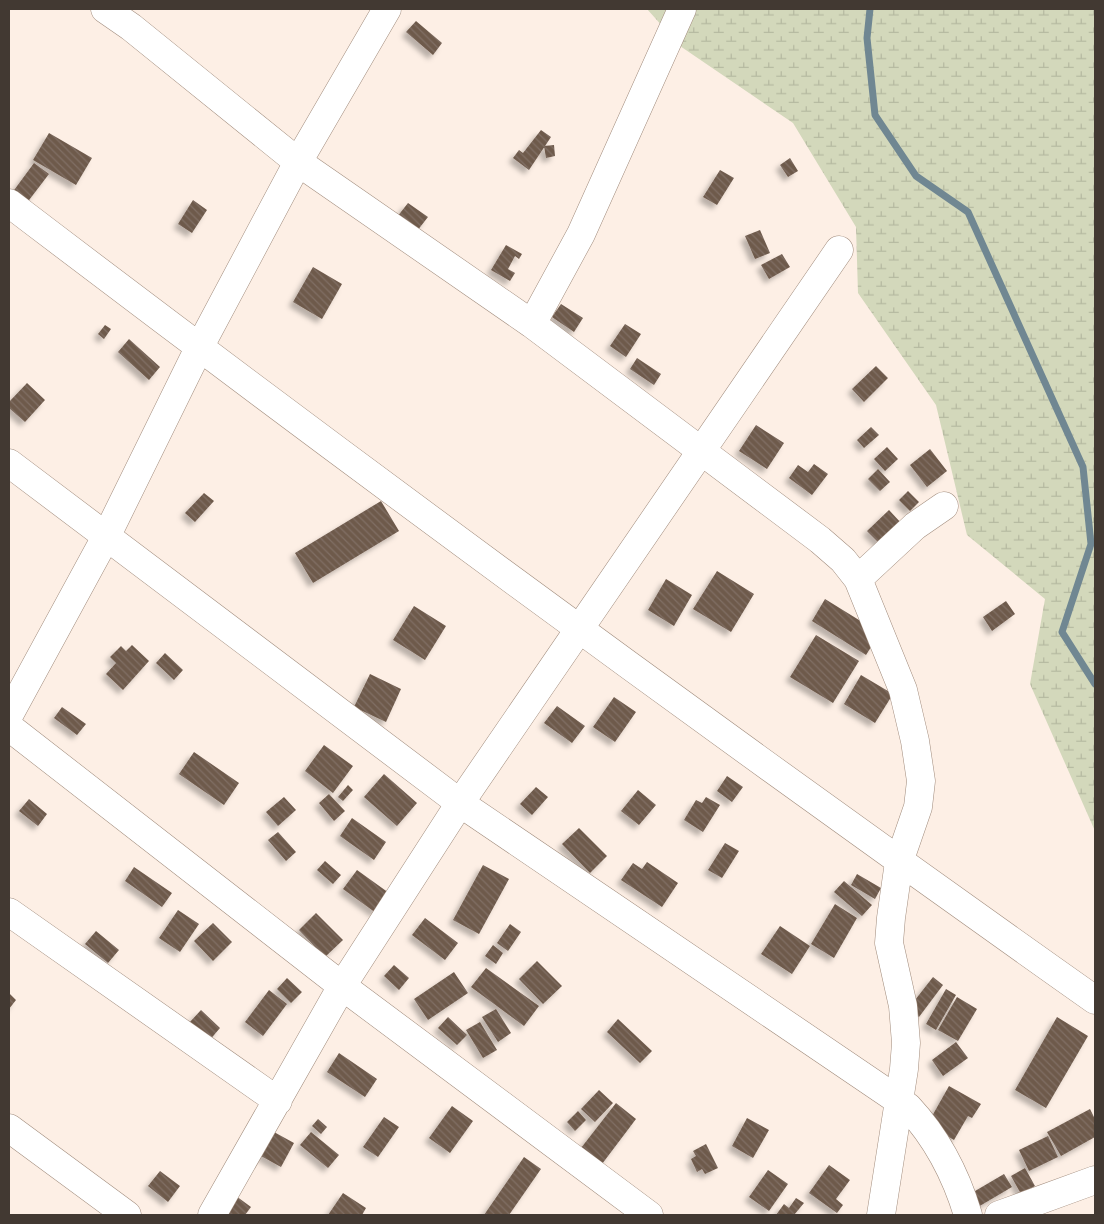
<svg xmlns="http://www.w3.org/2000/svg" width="1104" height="1224" font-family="Roboto,sans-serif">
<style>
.wetland{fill:url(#wetland-marsh)}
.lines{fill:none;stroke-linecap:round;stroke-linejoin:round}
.stream{stroke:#708792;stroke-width:7}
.building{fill:url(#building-back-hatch);filter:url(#shadow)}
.minor-casing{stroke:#a18c7d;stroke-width:29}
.minor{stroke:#fff;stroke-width:28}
</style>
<defs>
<pattern id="wetland-marsh" width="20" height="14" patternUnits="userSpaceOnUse" patternTransform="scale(1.25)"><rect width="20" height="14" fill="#d3d8bb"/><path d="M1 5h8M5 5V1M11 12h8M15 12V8" fill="none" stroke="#b6baa1"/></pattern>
<pattern id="building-back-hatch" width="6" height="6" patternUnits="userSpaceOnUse" patternTransform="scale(1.25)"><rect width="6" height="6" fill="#6e5a4c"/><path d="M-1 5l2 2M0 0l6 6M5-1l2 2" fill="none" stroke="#806f64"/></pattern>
<filter id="shadow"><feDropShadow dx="-4.5" dy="4.5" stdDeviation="2.5" flood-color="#0004"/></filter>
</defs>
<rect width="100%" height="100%" fill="#fdefe5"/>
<path class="wetland" d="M647,9H1095V831L1030,684L1045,599L967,535L936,405L858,293L856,227L793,123L680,46Z"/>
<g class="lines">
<path class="stream" d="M870,9L867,38L875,115L916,176L968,212L1083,467L1091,544L1062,632L1095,684"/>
</g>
<path class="building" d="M416,21L442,43L433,55L406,32Z
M541,130L551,137L529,170L513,158L519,150L523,153Z
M49,133L92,158L76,185L33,160Z
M554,145L555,156L546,158L544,146Z
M790,158L798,171L788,177L780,165Z
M34,163L49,174L23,208L9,197Z
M720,170L734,178L717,205L703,197Z
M193,200L207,210L192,233L178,224Z
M408,203L428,217L417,231L397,217Z
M760,230L770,253L755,259L745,236Z
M506,245L522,254L519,259L515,256L508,269L515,273L510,281L491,270Z
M782,254L790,267L769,279L761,265Z
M313,267L342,284L322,319L293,302Z
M561,304L583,318L574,332L552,317Z
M625,324L641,334L626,357L610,346Z
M105,325L111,329L104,339L98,334Z
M129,339L160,367L149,380L118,352Z
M637,358L661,374L654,385L630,369Z
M876,366L888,378L864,402L852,389Z
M27,383L45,400L25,422L9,408V402Z
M756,425L784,443L767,469L739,451Z
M871,427L879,435L864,448L857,440Z
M887,447L898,459L885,471L874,459Z
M930,449L947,471L927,487L910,465Z
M814,464L828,474L812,495L789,478L798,465L808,472Z
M878,469L890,482L880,491L868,479Z
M908,491L919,502L910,511L899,500Z
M204,493L214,501L195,522L185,513Z
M381,501L399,531L313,583L295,553Z
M889,510L902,524L880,544L867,531Z
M717,571L754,594L731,632L693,609Z
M666,579L692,595L674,626L648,610Z
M825,599L880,633L866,655L812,621Z
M1006,601L1015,614L992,631L983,617Z
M414,606L446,626L425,660L393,640Z
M816,635L859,661L833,703L790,677Z
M132,645L149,661L123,690L106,674L116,663L110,657L121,646L126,651Z
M165,653L183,670L174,680L156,663Z
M370,674L401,689L386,722L354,707Z
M861,675L893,694L875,723L844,704Z
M614,697L636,712L615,742L593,727Z
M557,706L585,726L572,743L544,723Z
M62,707L86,724L77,735L54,718Z
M324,745L353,766L333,793L305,771Z
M194,752L239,783L224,805L179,774Z
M384,774L417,803L397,826L364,797Z
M727,776L743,787L732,802L717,791Z
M348,785L353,790L343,801L338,797Z
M536,787L548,797L532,815L520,804Z
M638,790L656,805L639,825L621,811Z
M329,794L345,811L334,821L319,803Z
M284,797L296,810L278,826L266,812Z
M706,797L720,805L703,832L684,820L696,800L702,803Z
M29,799L47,814L38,826L19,811Z
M352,818L386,842L374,860L340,836Z
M579,828L607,856L590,873L562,844Z
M278,832L296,852L286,861L268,840Z
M725,843L739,851L722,878L708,870Z
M325,861L341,875L333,884L317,870Z
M647,862L678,883L662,907L621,880L633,863L642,869Z
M483,865L509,879L479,934L453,920Z
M134,867L172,893L162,907L125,881Z
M357,870L389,893L376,913L343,889Z
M857,874L881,888L875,899L851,885Z
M844,881L872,905L862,916L834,892Z
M835,904L857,918L834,958L811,944Z
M178,910L199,924L180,952L159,938Z
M316,913L343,940L325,957L299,930Z
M425,918L458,943L445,960L412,935Z
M213,923L232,942L213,961L194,941Z
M510,924L521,932L508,951L497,943Z
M780,926L810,946L792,974L761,954Z
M96,931L119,950L108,963L85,944Z
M493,945L503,953L496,964L485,956Z
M537,961L562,986L543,1004L519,979Z
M394,965L409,978L399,990L384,976Z
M486,968L539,1006L524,1026L471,987Z
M454,972L468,993L428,1020L414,999Z
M933,977L943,985L919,1017L908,1009Z
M287,978L302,992L291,1003L277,989Z
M946,989L956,995L936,1030L926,1024Z
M269,990L287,1004L263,1036L245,1022Z
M9,993L16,1000L9,1009Z
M957,997L977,1009L958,1041L938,1030Z
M496,1009L511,1033L498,1042L482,1017Z
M201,1010L220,1028L208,1042L189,1023Z
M448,1017L467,1035L457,1045L438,1028Z
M1057,1017L1088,1036L1046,1108L1015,1090Z
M618,1019L652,1051L640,1063L607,1032Z
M480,1022L497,1050L483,1058L466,1030Z
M956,1042L968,1058L943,1076L932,1060Z
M339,1053L377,1079L365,1097L327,1072Z
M949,1086L981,1104L972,1118L968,1116L954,1140L927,1125Z
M599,1090L613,1103L595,1122L581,1109Z
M616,1103L636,1119L602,1164L581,1148Z
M452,1106L473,1121L450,1153L429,1138Z
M1090,1109L1095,1119V1137L1061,1156L1047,1132Z
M578,1111L586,1120L575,1131L567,1122Z
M384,1117L399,1127L378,1157L363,1147Z
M747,1118L769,1130L753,1158L732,1146Z
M318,1119L327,1127L321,1134L312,1126Z
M274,1132L294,1143L281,1167L261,1156Z
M311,1132L339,1155L328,1168L300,1145Z
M1048,1136L1058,1157L1029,1171L1019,1150Z
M706,1144L718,1168L705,1174L702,1169L697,1172L691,1159L696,1156L693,1151Z
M524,1157L541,1169L509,1215H484Z
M829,1165L850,1180L836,1199L843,1205L837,1213L809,1193Z
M1025,1168L1035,1186L1021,1194L1011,1176Z
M768,1170L788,1184L769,1211L749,1197Z
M160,1171L180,1186L168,1202L148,1186Z
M1004,1174L1012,1187L978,1207L970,1194Z
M343,1193L366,1208L362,1215H328Z
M236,1196L251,1207L245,1215H222Z
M796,1198L804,1203L794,1215H776L784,1204L789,1208Z"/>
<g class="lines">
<g class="minor-casing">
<path id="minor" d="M105,9L131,27L298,162L532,324L820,540L843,560L858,579L903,690L915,741L921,781L918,807L899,862L891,918L889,943L903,1006L906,1043L904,1069L881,1215
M9,203C366,475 729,741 1095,1000
M532,324L581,234L682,9
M9,463L460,803L908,1107C937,1138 956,1175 968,1215
M858,579L915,526L944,506
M9,715L107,535L199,348L298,162L387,9
M9,727L342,986L649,1215
M9,912L278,1101
M9,1128L127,1215
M212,1215L342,986L460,803L839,250
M999,1215L1095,1180"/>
</g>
<use href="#minor" class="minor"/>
</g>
<rect width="1104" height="1224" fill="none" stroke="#423932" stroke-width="20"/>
</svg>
